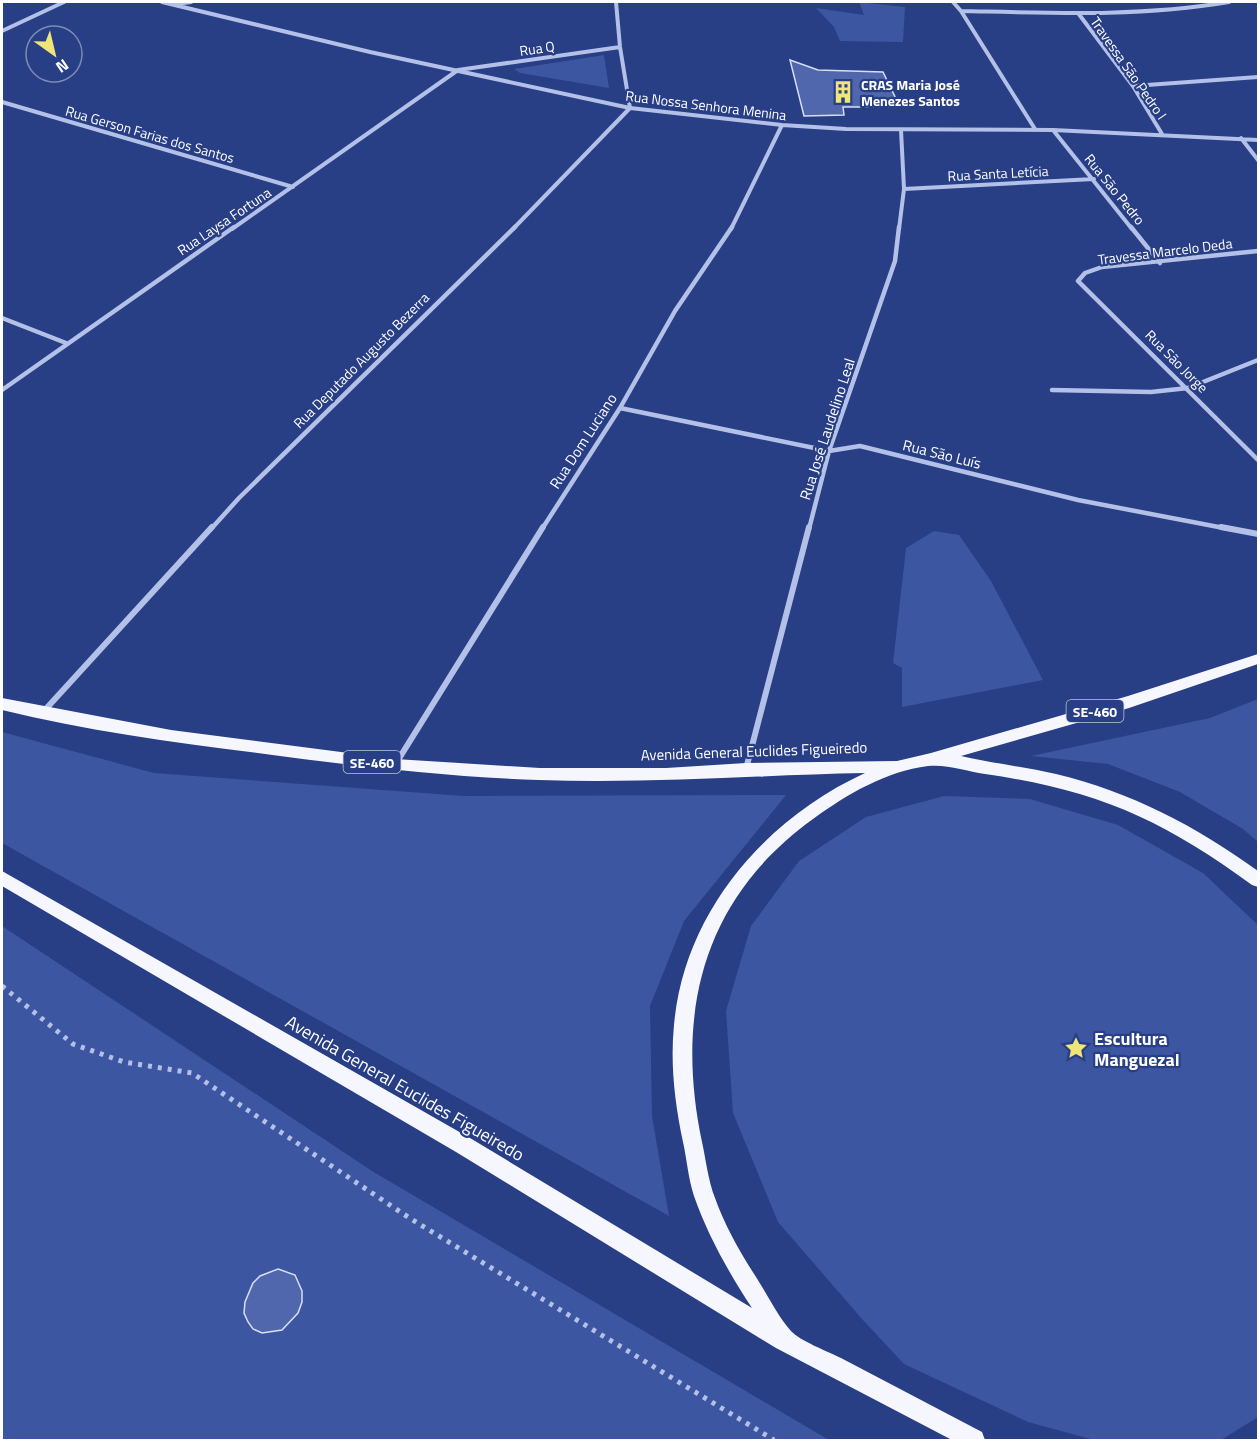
<svg xmlns="http://www.w3.org/2000/svg" width="1260" height="1442" font-family="'Titillium Web',sans-serif">
<style>
.green{fill:#3d56a2}
.building{fill:#5167ad;stroke:#d6def6;stroke-width:1.5}
.lines{fill:none;stroke-linecap:round;stroke-linejoin:round}
.path{stroke:#b3c0e8;stroke-width:5;stroke-dasharray:4 6;stroke-linecap:butt}
.minor-far2{stroke:#b3c0e8;stroke-width:4}
.minor-far1{stroke:#b3c0e8;stroke-width:4.5}
.minor{stroke:#b3c0e8;stroke-width:6}
.primary{fill:#f5f6fe;fill-rule:evenodd}
.labels{text-anchor:middle;dominant-baseline:central;stroke-width:4.5;stroke-linejoin:round;paint-order:stroke}
.far-street-label{font-size:14px;fill:#fff;stroke:#283e85}
.far-poi-label{font-size:14px;font-weight:bold;fill:#fff;stroke:#283e85;text-anchor:start}
.shield{fill:#283e85;stroke:#bec5da;stroke-width:1.5}
.shield-label{font-size:14px;font-weight:bold;fill:#fff}
.street-label{font-size:15px;fill:#fff;stroke:#283e85}
.near-poi-label{font-size:18px;font-weight:bold;fill:#fff;stroke:#283e85;text-anchor:start}
.near-street-label{font-size:18px;fill:#fff;stroke:#283e85}
</style>
<rect width="100%" height="100%" fill="#283e85"/>
<path class="green" d="M859,2L905,7L903,42L840,41L834,27L816,8L864,15Z
M604,55L609,88L520,73L514,69Z
M934,531L959,535L991,581L1043,680L902,707V668L893,663L906,548Z
M1258,699V842L1243,829L1180,792L1108,764L1031,756L1210,718Z
M2,732L154,773L464,796L786,795L684,921L650,1006L652,1116L669,1216L2,843Z
M944,796L1030,799L1118,825L1203,873L1258,925V1417L1221,1440H1094L1028,1422L904,1364L862,1319L778,1222L733,1113L726,1011L751,926L799,861L866,817Z
M2,926L372,1171L829,1440H2Z"/>
<path class="building" d="M790,60L818,70L883,72L900,107H843L844,115L804,116Z
M278,1269L295,1275L302,1291V1302L298,1313L282,1330L262,1333L253,1329L248,1322L244,1313L245,1302L253,1283L260,1276Z"/>
<g class="lines">
<path class="path" d="M2,986L73,1044L124,1062L192,1073L411,1219L774,1440"/>
<path class="minor-far2" d="M162,2L370,52L630,108L782,125L846,129L1053,130L1258,140
M953,2L961,11L1035,129
M176,4L191,2
M961,11C1051,13 1140,17 1229,2
M1078,13L1133,86L1162,134
M2,31L64,2
M1133,86L1258,77
M2,102L293,187
M1053,130L1132,229
M1241,138L1258,160
M904,189L1094,179
M232,229L458,70L620,47
M513,229L630,108L620,47L616,2
M731,229L782,125
M899,229L904,189L901,130"/>
<path class="minor-far1" d="M1131,227L1160,263
M1258,251L1102,267L1085,273L1078,281L1258,460
M2,318L66,343
M2,390L234,227
M1052,390L1151,392L1188,388L1258,360
M620,408L829,451L860,446L1078,500L1229,529
M211,529L239,498L515,227
M542,529L620,408L675,311L732,227
M809,529L829,451L895,261L899,227"/>
<path class="minor" d="M1221,527L1258,534
M44,711L212,527
M395,765L543,527
M746,769L809,527"/>
<path class="primary" d="M1258,654V664L1129,708L961,756C992,763 1024,767 1056,774C1131,792 1196,826 1258,871V887L1252,885C1162,819 1096,790 985,774C966,771 947,764 928,766C886,771 846,795 813,819C702,899 675,1013 702,1142C706,1160 708,1180 715,1198C725,1226 740,1252 756,1277C767,1294 777,1315 791,1331C800,1341 827,1351 841,1358C888,1383 935,1407 982,1432L985,1440H952L776,1348L456,1152L2,886V871L470,1138L752,1308C729,1273 708,1236 694,1196C688,1178 687,1160 683,1142C675,1104 670,1064 674,1025C684,912 765,819 865,773C757,775 648,784 539,780C447,777 356,766 265,754C177,743 88,731 2,710V698L171,730L395,759L540,768H666L746,763L897,761L931,753L1128,696Z"/>
</g>
<defs>
<g id="building-bare" transform="scale(1.8)"><path d="M-4-6H4V6H1V3H-1V6H-4ZM-2.5-4.3h1.7v1.8h-1.7ZM.8-4.3h1.7v1.8H.8ZM-2.5-1h1.7V.8h-1.7ZM.8-1h1.7V.8H.8Z" fill="#efe579" stroke="#283e85" stroke-width="2.5" paint-order="stroke"/></g>
<g id="sight-bare" transform="scale(1.8)"><path d="M0-6L1.8-2.2L6-1.7L2.9 1.2L3.7 5.4L0 3.3L-3.7 5.4L-2.9 1.2L-6-1.7L-1.8-2.2Z" fill="#efe579" stroke="#283e85" stroke-width="2.5" paint-order="stroke"/></g>
</defs>
<g fill-rule="evenodd">
<use href="#building-bare" x="843" y="92"/>
<use href="#sight-bare" x="1076" y="1048"/>
</g>
<g class="labels">
<g class="far-street-label">
<text transform="translate(537 48) rotate(-8)">Rua Q</text>
<text transform="translate(1129 68) rotate(55)">Travessa São Pedro I</text>
<text transform="translate(706 105) rotate(7)">Rua Nossa Senhora Menina</text>
<text transform="translate(150 134) rotate(16)">Rua Gerson Farias dos Santos</text>
<text transform="translate(998 173) rotate(-3)">Rua Santa Letícia</text>
<text transform="translate(1115 189) rotate(51)">Rua São Pedro</text>
<text transform="translate(224 221) rotate(-34)">Rua Laysa Fortuna</text>
<text transform="translate(1165 251) rotate(-7)">Travessa Marcelo Deda</text>
<text transform="translate(361 360) rotate(-45)">Rua Deputado Augusto Bezerra</text>
<text transform="translate(1177 361) rotate(45)">Rua São Jorge</text>
</g>
<g class="far-poi-label">
<text x="861" y="84">CRAS Maria José<tspan x="861" dy="16">Menezes Santos</tspan></text>
</g>
<g class="shield">
<rect x="1066.5" y="700" width="57" height="22" rx="4.5"/>
<rect x="343.5" y="751" width="57" height="22" rx="4.5"/>
</g>
<g class="shield-label">
<text x="1095" y="711">SE-460</text>
<text x="372" y="762">SE-460</text>
</g>
<g class="street-label">
<text transform="translate(827 429) rotate(-72)">Rua José Laudelino Leal</text>
<text transform="translate(583 441) rotate(-57)">Rua Dom Luciano</text>
<text transform="translate(942 454) rotate(14)">Rua São Luís</text>
<text transform="translate(754 751) rotate(-2)">Avenida General Euclides Figueiredo</text>
</g>
<g class="near-poi-label">
<text x="1094" y="1038">Escultura<tspan x="1094" dy="21">Manguezal</tspan></text>
</g>
<g class="near-street-label">
<text transform="translate(405 1088) rotate(30)">Avenida General Euclides Figueiredo</text>
</g>
</g>
<rect width="1260" height="1442" fill="none" stroke="#ffffff" stroke-width="6"/>
<g transform="translate(54 54) rotate(146)"><circle r="28" fill="#283e85" stroke="#7e8bb6" stroke-width="1.5"/>
<path d="M0-4.5L10 22L0 15L-10 22Z" fill="#efe579"/>
<text y="-9" font-size="16" font-weight="bold" text-anchor="middle" fill="#ffffff">N</text>
</g>
</svg>
